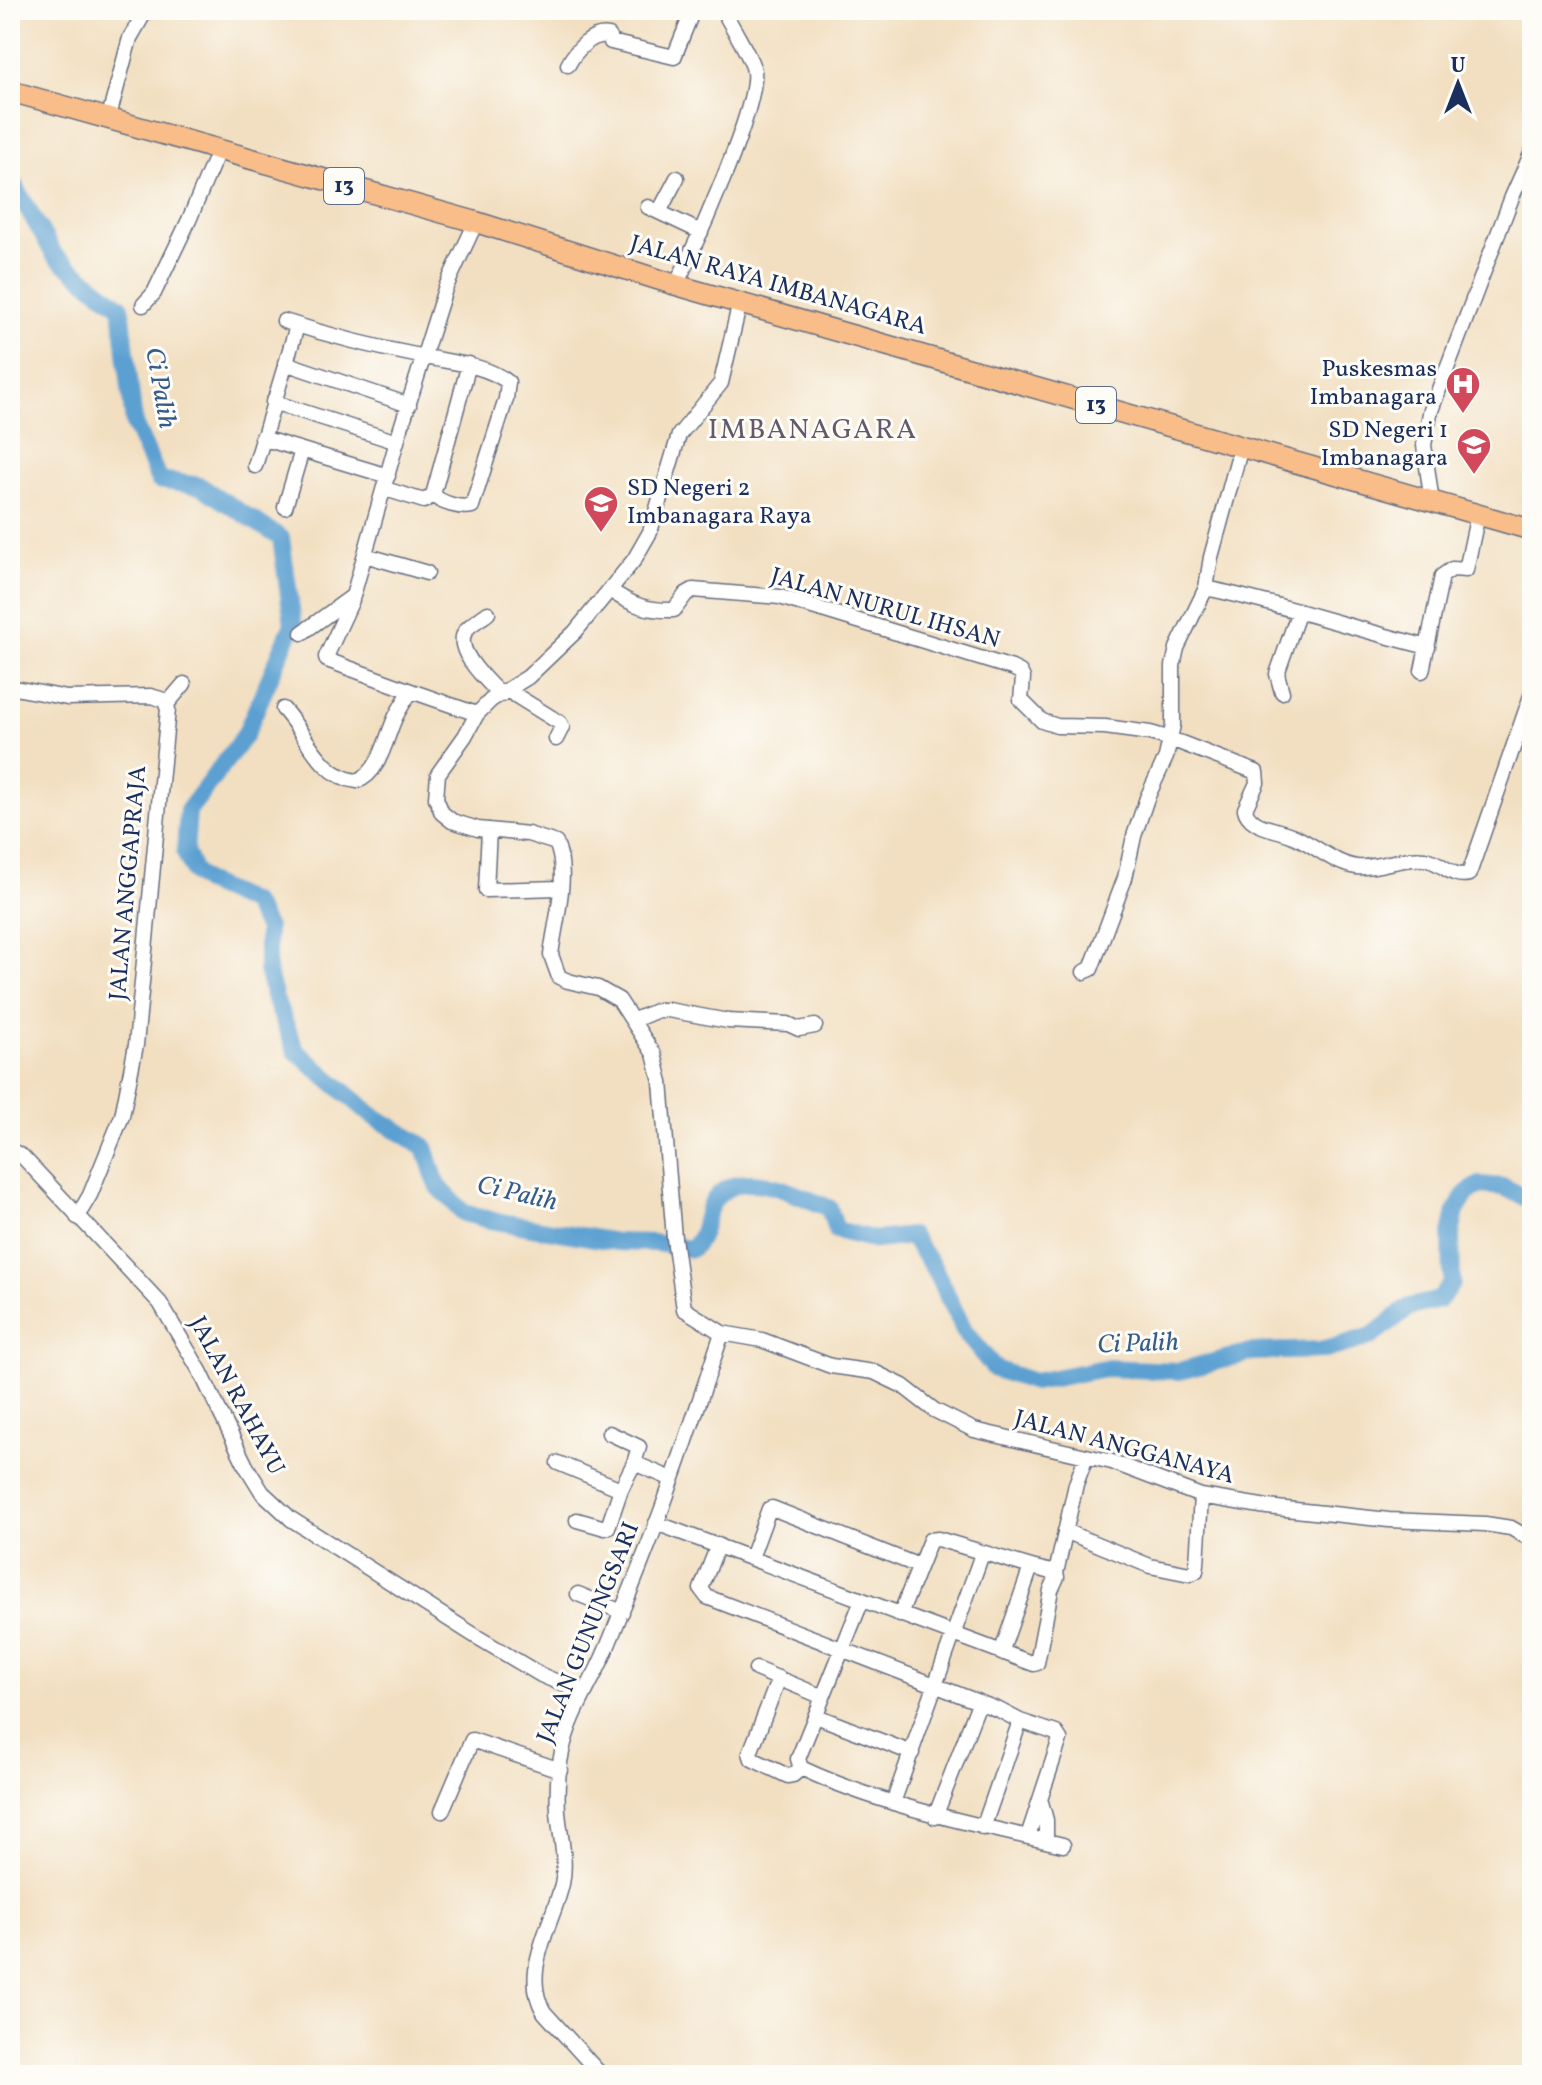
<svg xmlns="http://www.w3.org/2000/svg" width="1542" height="2085" font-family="Vollkorn,serif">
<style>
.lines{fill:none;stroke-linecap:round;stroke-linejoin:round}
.river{stroke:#5ca0d1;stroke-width:18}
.minor-casing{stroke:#666d81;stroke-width:17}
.highway-casing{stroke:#666d81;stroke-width:23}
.minor{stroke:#fff;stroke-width:14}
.highway{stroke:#f8bd89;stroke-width:20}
.labels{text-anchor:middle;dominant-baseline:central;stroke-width:6;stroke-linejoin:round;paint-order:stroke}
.shield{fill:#fdfcf7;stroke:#5f6c8c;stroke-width:2}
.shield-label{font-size:22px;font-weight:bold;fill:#1b2f5e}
.street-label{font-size:24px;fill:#1b2f5e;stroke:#fdfcf7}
.poi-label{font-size:24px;fill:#1b2f5e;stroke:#fdfcf7;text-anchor:end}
.water-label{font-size:26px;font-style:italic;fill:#355c8c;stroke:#fdfcf7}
.quarter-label{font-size:28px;letter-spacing:2px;fill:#635968;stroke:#fdfcf7}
</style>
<rect width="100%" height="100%" fill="#fdfcf7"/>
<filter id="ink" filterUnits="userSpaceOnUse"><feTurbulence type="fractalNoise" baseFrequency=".0125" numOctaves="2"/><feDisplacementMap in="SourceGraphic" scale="16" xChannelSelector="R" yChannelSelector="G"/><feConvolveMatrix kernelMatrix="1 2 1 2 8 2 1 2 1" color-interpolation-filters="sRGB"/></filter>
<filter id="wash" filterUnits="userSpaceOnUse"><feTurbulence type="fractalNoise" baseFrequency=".006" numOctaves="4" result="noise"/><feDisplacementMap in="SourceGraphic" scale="32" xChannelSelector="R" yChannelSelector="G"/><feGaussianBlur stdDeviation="1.8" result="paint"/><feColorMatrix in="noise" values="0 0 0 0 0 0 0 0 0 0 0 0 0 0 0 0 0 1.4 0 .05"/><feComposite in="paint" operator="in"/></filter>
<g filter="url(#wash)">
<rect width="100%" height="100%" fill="#f2dfc1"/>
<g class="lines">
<path class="river" d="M10,178L55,256L121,307L134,424L159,480L200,486L281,538L293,624L245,735L188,811L185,852L194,872L205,882L252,903L267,928V970L275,999L296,1051L372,1115L425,1147L437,1185L464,1213L490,1220L617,1242L656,1243L691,1249C706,1236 702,1221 711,1205C736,1161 794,1194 829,1208L836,1230L876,1240L911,1236L933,1267L965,1332L995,1369L1034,1382L1105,1368L1179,1371L1252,1352L1325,1350L1372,1336L1409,1307L1439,1300L1447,1290L1452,1283L1451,1234L1456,1211L1467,1193L1480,1185L1504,1187L1532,1201"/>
</g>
</g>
<g filter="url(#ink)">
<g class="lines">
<g class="minor-casing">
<path id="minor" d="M568,65C575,51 592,32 609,36L611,42L674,57L693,10
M108,120L130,38L146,10
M648,207L701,232
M659,212L677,178
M676,285C695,246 759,107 754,71C752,58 730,24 723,10
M740,302L721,383L679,435L650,532L634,560L575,632L528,677L491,700L477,714L465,736L438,774L436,798L442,813L452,821L478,829L528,834L556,843C570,873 555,922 551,955L559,977L568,981L598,988L619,1000L654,1054L661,1082L674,1238L684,1309L722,1333L762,1340L831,1366L874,1372L903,1386L934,1410L974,1430L1112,1462L1201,1496L1267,1507L1389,1520L1485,1524L1511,1528L1532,1540
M143,305L154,293L189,220L218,151
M284,321C330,336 378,348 425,357C453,363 484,364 508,382L506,399L472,506C461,509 441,503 433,495L424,501L385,489
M285,363L409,405
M273,402L397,442
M262,438L388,476
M255,466L297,326
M433,495L469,364
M1432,503L1424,445L1430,413L1512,197L1532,152
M285,507L302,450
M365,555L427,573
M1206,588C1281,604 1354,629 1428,647
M610,590C631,605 648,611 674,610L686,594L693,590L780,597L1012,668L1020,672L1023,678L1021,700L1042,721L1057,726L1105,727L1150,733L1171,739L1256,772L1257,783L1245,809C1246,815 1250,819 1256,823C1266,829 1279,830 1291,835C1313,843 1333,864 1357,867C1381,869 1401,856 1424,859C1442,861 1451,879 1469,874L1532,693
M352,600L326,657L327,660L411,691
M488,613C482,618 472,623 467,629C450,648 488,682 501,695
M302,633L353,596L399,434L445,289L476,222
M1422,671L1442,576L1452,569L1466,570L1478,514
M10,687L67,698L151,696L164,700L168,709L136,1045L122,1116L90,1195L77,1217
M507,690L560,723L562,727L556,739
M1282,692L1277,674L1299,611
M167,704L184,684
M283,709C306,733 320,777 357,781C382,772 386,734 397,714C401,706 406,699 411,691L477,714
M489,830L486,890L560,888
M1084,972L1091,969L1125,878L1134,836L1147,798L1166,757L1173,725V666L1177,648L1206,588L1211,557L1241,447
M634,1020L658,1010H668L728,1021L788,1024L799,1029L815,1026
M10,1150L23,1157L160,1303L200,1371L246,1466L262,1492L291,1519L477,1637L541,1675L583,1693
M609,1433L639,1447L634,1463
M558,1463L621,1489L634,1463L672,1479
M577,1520L605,1528L608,1527L621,1489
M656,1523L1034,1664L1037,1663L1051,1590L1057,1577L1056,1573L1031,1567
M1065,1531L1150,1566L1190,1574L1196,1571L1197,1564L1201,1496
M718,1545L701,1589L707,1597L999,1710L1020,1721
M751,1558L769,1509L772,1508L919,1566
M1056,1573L1076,1484L1086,1457
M578,1594L622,1612
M900,1615L930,1540L938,1539L1031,1567L1001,1653
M756,1669L823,1697
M779,1678L750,1753L752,1759L788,1776L793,1775L801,1768
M816,1716L912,1753
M801,1768C884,1807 974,1824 1063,1845
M801,1768L798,1759L862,1600
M1041,1802L1046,1820V1841
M893,1803L982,1554
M442,1811L472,1740L560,1770
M935,1817L979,1703
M983,1828L1020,1721L1056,1733L1060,1739L1028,1836
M601,2075L544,2012C520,1972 553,1924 562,1884C567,1861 560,1835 558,1812C557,1793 558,1770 562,1752C567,1726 580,1702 592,1679C604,1658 612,1635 621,1613C660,1521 691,1427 722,1333"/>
</g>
<g class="highway-casing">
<path id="highway" d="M10,91L476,222L676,285L1532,530"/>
</g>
<use href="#minor" class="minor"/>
<use href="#highway" class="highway"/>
</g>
</g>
<defs>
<g id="hospital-pin" transform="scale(1.8)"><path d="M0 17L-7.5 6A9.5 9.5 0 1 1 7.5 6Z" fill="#d1495b" stroke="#fdfcf7"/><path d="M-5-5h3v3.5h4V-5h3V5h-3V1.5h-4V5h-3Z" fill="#fff"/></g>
<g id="school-pin" transform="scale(1.8)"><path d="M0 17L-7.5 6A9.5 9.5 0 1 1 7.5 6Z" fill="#d1495b" stroke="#fdfcf7"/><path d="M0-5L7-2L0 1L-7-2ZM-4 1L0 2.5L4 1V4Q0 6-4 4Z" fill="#fff"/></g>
</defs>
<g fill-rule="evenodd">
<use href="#hospital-pin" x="1463" y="384"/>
<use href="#school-pin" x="1474" y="445"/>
<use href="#school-pin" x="601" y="503"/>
</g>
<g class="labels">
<g class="shield">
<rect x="324" y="168" width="40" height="36" rx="6"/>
<rect x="1076" y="387" width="40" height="36" rx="6"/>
</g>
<g class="shield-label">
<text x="344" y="186">13</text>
<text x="1096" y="405">13</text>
</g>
<g class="street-label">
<text transform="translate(778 286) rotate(16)">JALAN RAYA IMBANAGARA</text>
<text transform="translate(885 609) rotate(16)">JALAN NURUL IHSAN</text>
<text transform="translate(129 883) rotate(-85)">JALAN ANGGAPRAJA</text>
<text transform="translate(236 1396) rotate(62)">JALAN RAHAYU</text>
<text transform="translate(1124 1448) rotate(15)">JALAN ANGGANAYA</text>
<text transform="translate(589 1633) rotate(-68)">JALAN GUNUNGSARI</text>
</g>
<g class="poi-label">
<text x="1437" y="370">Puskesmas<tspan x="1437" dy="28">Imbanagara</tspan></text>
<text x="1448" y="431">SD Negeri 1<tspan x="1448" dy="28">Imbanagara</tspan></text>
<text x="627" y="489" text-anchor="start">SD Negeri 2<tspan x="627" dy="28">Imbanagara Raya</tspan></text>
</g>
<g class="water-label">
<text transform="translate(160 388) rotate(80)">Ci Palih</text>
<text transform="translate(517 1194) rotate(13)">Ci Palih</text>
<text transform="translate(1138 1344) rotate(-2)">Ci Palih</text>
</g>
<g class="quarter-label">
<text x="813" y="430">IMBANAGARA</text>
</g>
</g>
<rect width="1542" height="2085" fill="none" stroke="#fdfcf7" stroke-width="40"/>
<g transform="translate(1458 84)" stroke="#fdfcf7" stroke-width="6" paint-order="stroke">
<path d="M0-6L14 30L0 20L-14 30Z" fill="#1b2f5e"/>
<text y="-12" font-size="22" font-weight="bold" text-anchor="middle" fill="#1b2f5e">U</text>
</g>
</svg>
